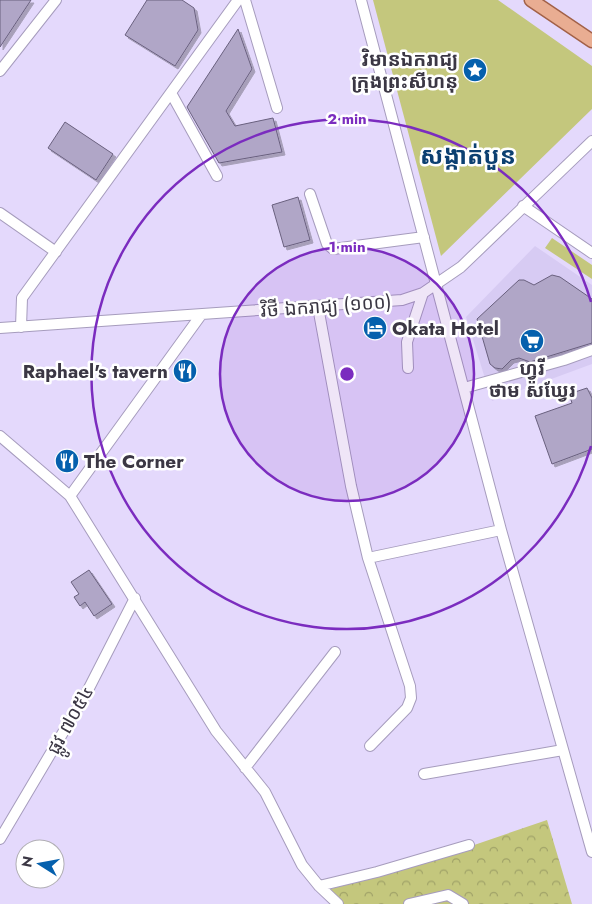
<svg xmlns="http://www.w3.org/2000/svg" width="592" height="904" font-family="Jost,'Noto Sans Khmer',sans-serif">
<style>
.built{fill:#d7cbf3}
.green{fill:#c4c77d}
.forest{fill:url(#forest-crowns)}
.building{fill:#b0a6c7;stroke:#69607e;filter:url(#shadow)}
.lines{fill:none;stroke-linecap:round;stroke-linejoin:round}
.minor-casing{stroke:#a69cbd;stroke-width:12}
.major-casing{stroke:#a26148;stroke-width:15}
.minor{stroke:#fff;stroke-width:10}
.major{stroke:#e9ad92;stroke-width:12}
.ring{fill:none;stroke:#7b2cbf;stroke-width:2.5}
.labels{text-anchor:middle;dominant-baseline:central;stroke-width:5;stroke-linejoin:round;paint-order:stroke}
.poi-label{font-size:19px;font-weight:bold;fill:#3b3744;stroke:#fff;text-anchor:end}
.street-label{font-size:19px;fill:#3b3744;stroke:#fff}
.district-label{font-size:24px;font-weight:bold;fill:#0c4071;stroke:#fff}
.centre{fill:#7b2cbf;stroke:#fff;stroke-width:2.5}
.ring-label{font-size:15px;text-anchor:middle;font-weight:bold;fill:#7b2cbf;stroke:#fff;stroke-width:5;stroke-linejoin:round;paint-order:stroke}
</style>
<defs>
<pattern id="forest-crowns" width="20" height="18" patternUnits="userSpaceOnUse" patternTransform="scale(1.25)"><rect width="20" height="18" fill="#c4c77d"/><path d="M2 6a3 3 0 1 1 6 0M12 15a3 3 0 1 1 6 0" fill="none" stroke="#a0a268"/></pattern>
<filter id="shadow"><feDropShadow dx="3" dy="3" stdDeviation="0" flood-color="#0004"/></filter>
</defs>
<rect width="100%" height="100%" fill="#e4d9fc"/>
<path class="built" d="M535,246L592,285V364L492,401L466,317Z"/>
<path class="green" d="M373,0H498L592,66V109L441,256Z
M552,238L592,265V279L545,248Z"/>
<path class="forest" d="M547,820L572,904H333L323,891L401,870Z"/>
<path class="building" d="M0,0H31L0,47Z
M147,0H182L194,8L198,30L175,66L125,35Z
M238,29L252,69L226,111L235,126L273,118L282,152L219,163L187,107Z
M65,122L113,154L96,180L48,148Z
M298,197L310,240L284,247L272,205Z
M552,275L560,277L592,299V343L530,362L519,358L511,360L502,369L495,368L490,364L477,319L519,280H524L534,285Z
M587,388L592,398V449L552,464L535,416L572,403L569,394Z
M89,570L112,604L94,616L85,602L80,606L74,597L79,594L71,582Z"/>
<g class="lines">
<g class="minor-casing">
<path id="minor" d="M245,0L277,108
M361,0L501,530L592,852
M0,71L56,0
M171,93L217,176
M310,194L327,244L333,249L424,237
M523,206L592,253
M0,213L56,252
M318,307L351,486L368,558L410,686L411,698L407,708L370,746
M21,327L22,298L238,0
M0,328L402,300L423,293L461,267L592,141
M408,368L407,342L423,293
M464,388L564,360L592,350
M0,436L70,496L216,731L265,792L302,865L319,886L338,904
M70,496L201,315
M368,558L501,530
M245,768L335,652
M424,774L563,750
M0,839L87,692L135,598
M319,886L377,872L469,845
M409,904L448,895L463,904"/>
</g>
<g class="major-casing">
<path id="major" d="M531,0L592,41"/>
</g>
<use href="#minor" class="minor"/>
<use href="#major" class="major"/>
</g>
<circle cx="347" cy="374" r="127" fill="#7b2cbf" fill-opacity=".12"/>
<g class="ring">
<circle cx="347" cy="374" r="127"/>
<path d="M591 446A255 255 0 1 1 591 302"/>
</g>
<defs>
<g id="sight-disc" transform="scale(1.25)"><circle r="9.5" fill="#0560ad" stroke="#fff"/><path d="M0-6L1.8-2.2L6-1.7L2.9 1.2L3.7 5.4L0 3.3L-3.7 5.4L-2.9 1.2L-6-1.7L-1.8-2.2Z" fill="#fff"/></g>
<g id="hotel-disc" transform="scale(1.25)"><circle r="9.5" fill="#0560ad" stroke="#fff"/><path d="M-6-4.5h1.5V1H6V5H4.5V3h-9V5H-6ZM-4 0a1.8 1.8 0 1 1 3.6 0ZM.5 0V-2.5h3Q6-2.5 6 0Z" fill="#fff"/></g>
<g id="supermarket-disc" transform="scale(1.25)"><circle r="9.5" fill="#0560ad" stroke="#fff"/><path d="M-6-5.5h2.5l.6 2H6L4.5 2H-2.5L-4.4-4H-6ZM-1.5 3.2a1.3 1.3 0 1 0 .1 0ZM3 3.2a1.3 1.3 0 1 0 .1 0Z" fill="#fff"/></g>
<g id="restaurant-disc" transform="scale(1.25)"><circle r="9.5" fill="#0560ad" stroke="#fff"/><path d="M-5-6h1v4h1v-4h1v4h1v-4h1v5L-1.5 .5V6h-2V.5L-5-1ZM5-6V6H3V1.5H1.5Q1.5-4 5-6Z" fill="#fff"/></g>
</defs>
<g fill-rule="evenodd">
<use href="#sight-disc" x="475" y="70"/>
<use href="#hotel-disc" x="375" y="328"/>
<use href="#supermarket-disc" x="532" y="341"/>
<use href="#restaurant-disc" x="185" y="371"/>
<use href="#restaurant-disc" x="67" y="461"/>
</g>
<g class="labels">
<g class="poi-label">
<text x="458" y="59">វិមានឯករាជ្យ<tspan x="458" dy="22">ក្រុងព្រះសីហនុ</tspan></text>
<text x="392" y="328" text-anchor="start">Okata Hotel</text>
<text x="532" y="368" text-anchor="middle">ហ្វូរី<tspan x="532" dy="22">ថាម សឃ្វែរ</tspan></text>
<text x="168" y="371">Raphael's tavern</text>
<text x="84" y="461" text-anchor="start">The Corner</text>
</g>
<g class="street-label">
<text transform="translate(326 306) rotate(-4)">វិថី ឯករាជ្យ (១០០)</text>
<text transform="translate(70 720) rotate(-61)">ផ្លូវ ៧០៥៤</text>
</g>
<g class="district-label">
<text x="468" y="155">សង្កាត់បួន</text>
</g>
</g>
<circle cx="347" cy="374" r="8" class="centre"/>
<g class="ring-label">
<text x="347" y="124">2 min</text>
<text x="347" y="252">1 min</text>
</g>
<g transform="translate(40 864) rotate(281)"><circle r="24" fill="#ffffff" stroke="#b1afb4"/>
<path d="M0-4L9 19L0 12L-9 19Z" fill="#0560ad"/>
<text y="-8" font-size="14" font-weight="bold" text-anchor="middle" fill="#3b3744">N</text>
</g>
</svg>
